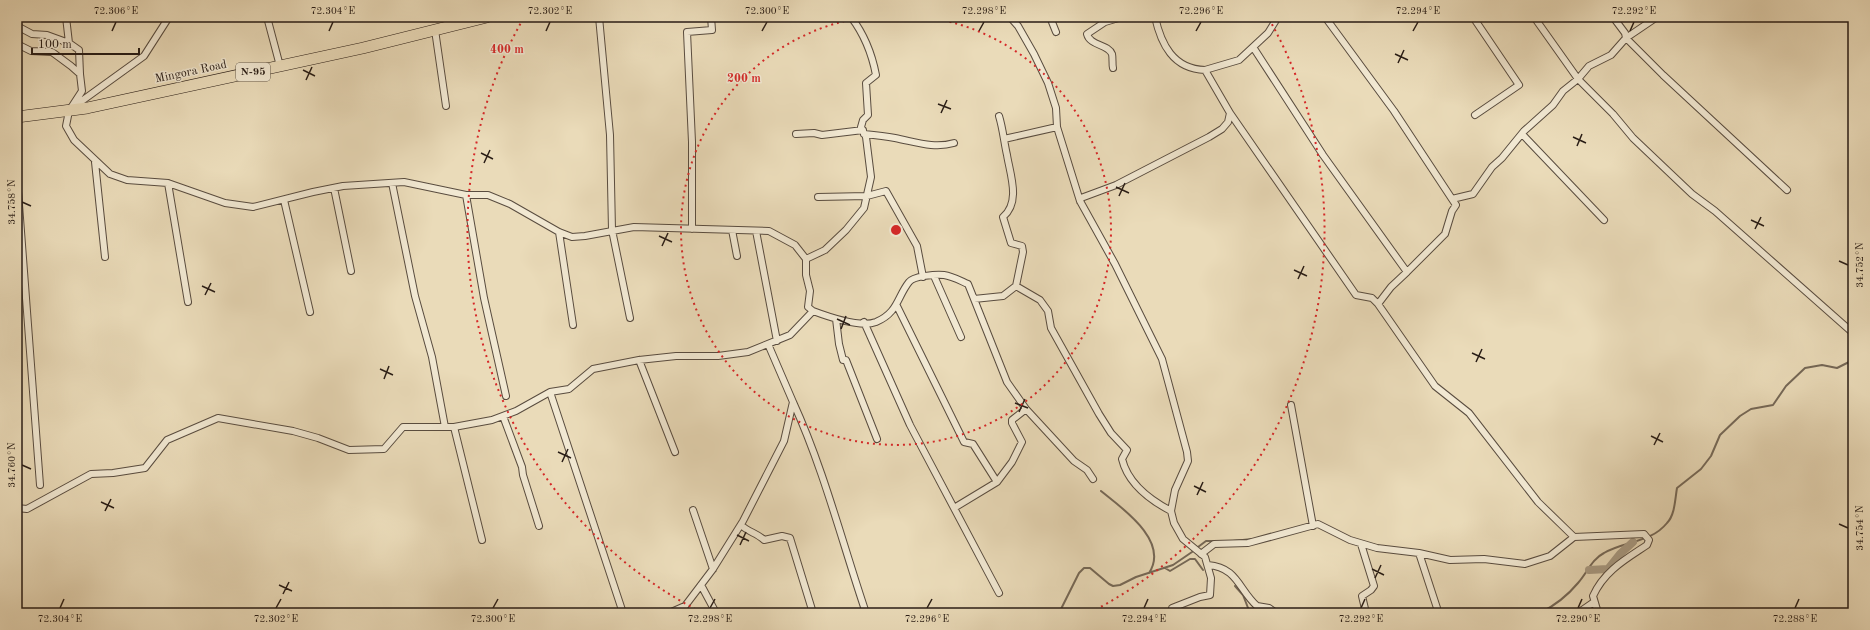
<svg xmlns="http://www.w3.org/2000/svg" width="1870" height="630" font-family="'Old Standard TT',serif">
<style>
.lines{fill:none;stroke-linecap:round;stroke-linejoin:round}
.stream{stroke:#756857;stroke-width:2}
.canal{stroke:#a89a82;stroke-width:8}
.street-casing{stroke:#594c3f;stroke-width:8}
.highway-casing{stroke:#291d16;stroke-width:12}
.street{stroke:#f1e8d2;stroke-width:6}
.highway{stroke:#eadbb9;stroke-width:11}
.ticks{fill:none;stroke:#291d16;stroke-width:1.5}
.ring{fill:none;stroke:#d62828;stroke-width:2;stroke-dasharray:2 4}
.labels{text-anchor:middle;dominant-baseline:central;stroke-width:3;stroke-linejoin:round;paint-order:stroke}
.shield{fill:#f1e8d2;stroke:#655a4e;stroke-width:1}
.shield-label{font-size:11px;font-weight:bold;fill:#291d16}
.street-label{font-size:12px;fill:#291d16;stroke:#f1e8d2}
.centre{fill:#d62828;stroke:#f1e8d2;stroke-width:2}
.ring-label{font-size:12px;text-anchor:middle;font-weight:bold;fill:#d62828;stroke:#f1e8d2;stroke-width:3;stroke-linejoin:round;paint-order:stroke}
.neatline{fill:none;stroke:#291d16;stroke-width:1.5}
.ticks-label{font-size:10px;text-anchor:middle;fill:#291d16}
</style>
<rect width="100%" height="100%" fill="#eadbb9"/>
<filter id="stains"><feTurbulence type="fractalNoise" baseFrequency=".005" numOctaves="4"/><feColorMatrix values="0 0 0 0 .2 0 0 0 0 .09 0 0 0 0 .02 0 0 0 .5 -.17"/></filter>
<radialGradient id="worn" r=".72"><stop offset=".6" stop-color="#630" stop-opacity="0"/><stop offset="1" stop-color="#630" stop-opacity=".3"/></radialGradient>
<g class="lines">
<path class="stream" d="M1101,491C1122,508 1170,541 1149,573
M1233,541L1252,539
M1198,547L1206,541H1214
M1165,568L1170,571L1190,559H1195L1203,570
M1235,586L1243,595L1250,613
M1059,613L1079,573L1084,568H1090L1109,584L1113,586L1120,585L1136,577L1173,565L1192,552
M1540,613C1554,606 1568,595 1578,583C1587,573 1592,559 1604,553C1624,541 1651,543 1667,523C1675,515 1675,499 1677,488L1701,469L1711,456L1720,435L1740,416L1751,409L1773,405L1786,386L1805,368L1822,365L1837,368L1853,360"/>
<path class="canal" d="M1589,570L1608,569L1620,554L1633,542
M1249,613H1258"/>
<g class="street-casing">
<path id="street" d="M66,17L69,43L79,50L80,74
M267,17L280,66
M599,17L610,135L612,230L630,318
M1010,17L1018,26L1034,54L1048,83L1056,108L1057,127L1080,201L1115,264L1162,359L1187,452L1188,461L1175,490L1171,511L1174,523L1183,539L1205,557L1211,578L1210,595L1200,597L1172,608V613
M1050,17L1056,32
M1155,17C1161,44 1173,69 1205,70
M1325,17L1394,111L1452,199L1473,194L1492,167L1502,158L1524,131L1553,105L1563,91L1578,79L1589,66L1611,55L1626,38L1657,17
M1473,17L1519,85L1475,115
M1534,17L1578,79L1613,114L1633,138L1692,194L1715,211L1853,333
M1613,17L1625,33L1626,38L1663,75L1787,190
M17,26L32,34L47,35L69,43
M435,30L446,106
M17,44L31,51L52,52L71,66L80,74L82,91L69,111L66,126L74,140L110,174L127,180L168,183L225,203L253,207L313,192L343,186L404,182L466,195H488L510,204L559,232L572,237L585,236L634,227L769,231L795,245L806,259V275L810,291L808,307L813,311L790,335L748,352L718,356H676L639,360L593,369L569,389L550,392L516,411L492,420L454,427H403L384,449L349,450L318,438L293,431L218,418L167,440L145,468L113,473L91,474L27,509L17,508
M1253,47L1323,155L1407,272L1391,287L1378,304L1435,386L1469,413L1538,502L1574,537L1644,534L1649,540L1647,545C1626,559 1604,571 1593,596L1598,613
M1113,68C1112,64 1113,58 1112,54C1108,44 1090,46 1087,34L1105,22L1122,17
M72,108L144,56L169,17
M1230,113L1356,295L1372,298L1378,304
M999,116C1003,129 1004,142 1007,155C1010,174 1021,202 1003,217L1011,243L1022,246L1023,252L1016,286
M796,134L814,133L822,135L863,130
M864,134C875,135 885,136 895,138C916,142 934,149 954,143
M1522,134L1604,220
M1004,139L1057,127
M95,162L105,257
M17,178L40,485
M168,183L188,302
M392,183L415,296L432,357L445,427
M334,188L351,271
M466,195L484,298L506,396
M818,197L867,196L886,191L917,246L923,277
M284,200L310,312
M1080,201L1081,198L1116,185L1209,137L1222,129L1228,122L1230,113L1205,70L1239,60L1268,33L1278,17
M692,229V142L687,32L712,30L711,17
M732,230L737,256
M756,231L777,341
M559,232L573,325
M806,259L825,250L846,230L864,208L871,177L866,137L861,127L863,120L868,115L866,83L876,75C872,54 864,34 851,17
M1407,272L1445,234L1452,211L1456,205L1452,199
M934,276L961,337
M974,299L1007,382L1026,409L1074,461L1087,470L1093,479
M897,306L964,442L973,444L997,482
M813,311C829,317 860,328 876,322C898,313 897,297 909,282C913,276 937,274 944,275C952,276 961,281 968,284L974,299L1003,296L1016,286L1040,300L1048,311L1051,328L1099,414L1111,433L1127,450L1122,459C1128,484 1150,500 1171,511
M836,319L839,344L843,360H846L877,439
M864,322L910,425L999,593
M639,360L675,452
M550,392L623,613
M793,402C824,470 842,542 866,613
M1291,405L1313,526
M503,416L522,467L523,475L539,526
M454,427L482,540
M954,508L997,482L1012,462L1022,442L1012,423V420L1026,409
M693,510L713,569
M741,525C748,532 757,533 764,540L782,536L790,538L813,613
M1361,544L1374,586L1371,590L1362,596L1366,613
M1419,553L1437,608
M1201,554L1214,544L1248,543L1318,524L1350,540L1377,548L1419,553L1450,560L1484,559L1525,564L1550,556L1574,537
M1208,565C1237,567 1239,590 1257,606L1269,608L1276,613
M701,585L716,613
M669,613L685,606L713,569L743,521L784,441L793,402L768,344
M1578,613L1594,602"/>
</g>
<g class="highway-casing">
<path id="highway" d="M17,117L87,108L363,48L487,17"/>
</g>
<use href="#street" class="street"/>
<use href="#highway" class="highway"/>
</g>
<path class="ticks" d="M112,31L116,22M329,31L333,22M546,31L550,22M762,31L767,22M979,31L984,22M1196,31L1201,22M1413,31L1418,22M1630,31L1634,22M1395,54L1408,60M1398,63L1404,50M303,70L315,76M306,80L312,67M938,104L951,109M941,113L947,100M1573,137L1586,143M1577,146L1582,134M481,153L493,159M484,163L490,150M1116,187L1129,193M1119,196L1125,183M22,202L31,206M1751,220L1764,226M1755,229L1761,217M659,236L672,242M662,246L668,233M1839,261L1848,265M1294,270L1307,276M1298,279L1304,266M202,286L215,292M205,295L211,283M837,319L850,325M841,329L846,316M1472,353L1485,359M1476,362L1482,349M380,369L393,375M384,379L389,366M1015,403L1028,408M1019,412L1025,399M1651,436L1663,442M1654,445L1660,433M558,452L571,458M562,462L568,449M22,465L31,469M1194,486L1206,492M1197,495L1203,482M101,502L114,508M105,511L111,499M1839,524L1848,528M737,535L749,541M740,545L746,532M1372,569L1384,575M1375,578L1381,565M279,585L292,591M283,594L289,582M60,608L64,599M276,608L281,599M493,608L498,599M710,608L715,599M927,608L932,599M1144,608L1148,599M1361,608L1365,599M1578,608L1582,599M1795,608L1799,599"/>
<g class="ring">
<path d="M926 17A215 215 0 1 1 866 17"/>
<path d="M701 612A429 429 0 0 1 523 19M1269 19A429 429 0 0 1 1091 612"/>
</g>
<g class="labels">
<rect class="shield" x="236" y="63" width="34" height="18" rx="3"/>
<g class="shield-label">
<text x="253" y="72">N-95</text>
</g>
<g class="street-label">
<text transform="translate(191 72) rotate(-12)">Mingora Road</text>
</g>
</g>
<circle cx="896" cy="230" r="6" class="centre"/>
<g class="ring-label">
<text x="507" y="53">400 m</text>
<text x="744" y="82">200 m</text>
</g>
<rect width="1870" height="630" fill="none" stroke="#eadbb9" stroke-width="44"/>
<path d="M32 48v6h107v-6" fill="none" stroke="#291d16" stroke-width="2"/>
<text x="38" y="48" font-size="12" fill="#291d16" stroke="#f1e8d2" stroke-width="3" paint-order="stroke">100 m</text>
<rect x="22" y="22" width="1826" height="586" class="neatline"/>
<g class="ticks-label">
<text x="116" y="14">72.306°E</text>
<text x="333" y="14">72.304°E</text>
<text x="550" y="14">72.302°E</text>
<text x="767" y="14">72.300°E</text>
<text x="984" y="14">72.298°E</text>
<text x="1201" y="14">72.296°E</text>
<text x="1418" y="14">72.294°E</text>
<text x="1634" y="14">72.292°E</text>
<text transform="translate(11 202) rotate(-90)" y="4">34.758°N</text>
<text transform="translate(1859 265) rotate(-90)" y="4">34.752°N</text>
<text transform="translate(11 465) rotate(-90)" y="4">34.760°N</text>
<text transform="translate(1859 528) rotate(-90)" y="4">34.754°N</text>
<text x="60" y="622">72.304°E</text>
<text x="276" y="622">72.302°E</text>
<text x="493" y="622">72.300°E</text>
<text x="710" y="622">72.298°E</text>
<text x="927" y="622">72.296°E</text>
<text x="1144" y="622">72.294°E</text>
<text x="1361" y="622">72.292°E</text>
<text x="1578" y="622">72.290°E</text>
<text x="1795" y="622">72.288°E</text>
</g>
<rect width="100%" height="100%" filter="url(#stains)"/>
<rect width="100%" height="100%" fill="url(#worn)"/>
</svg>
